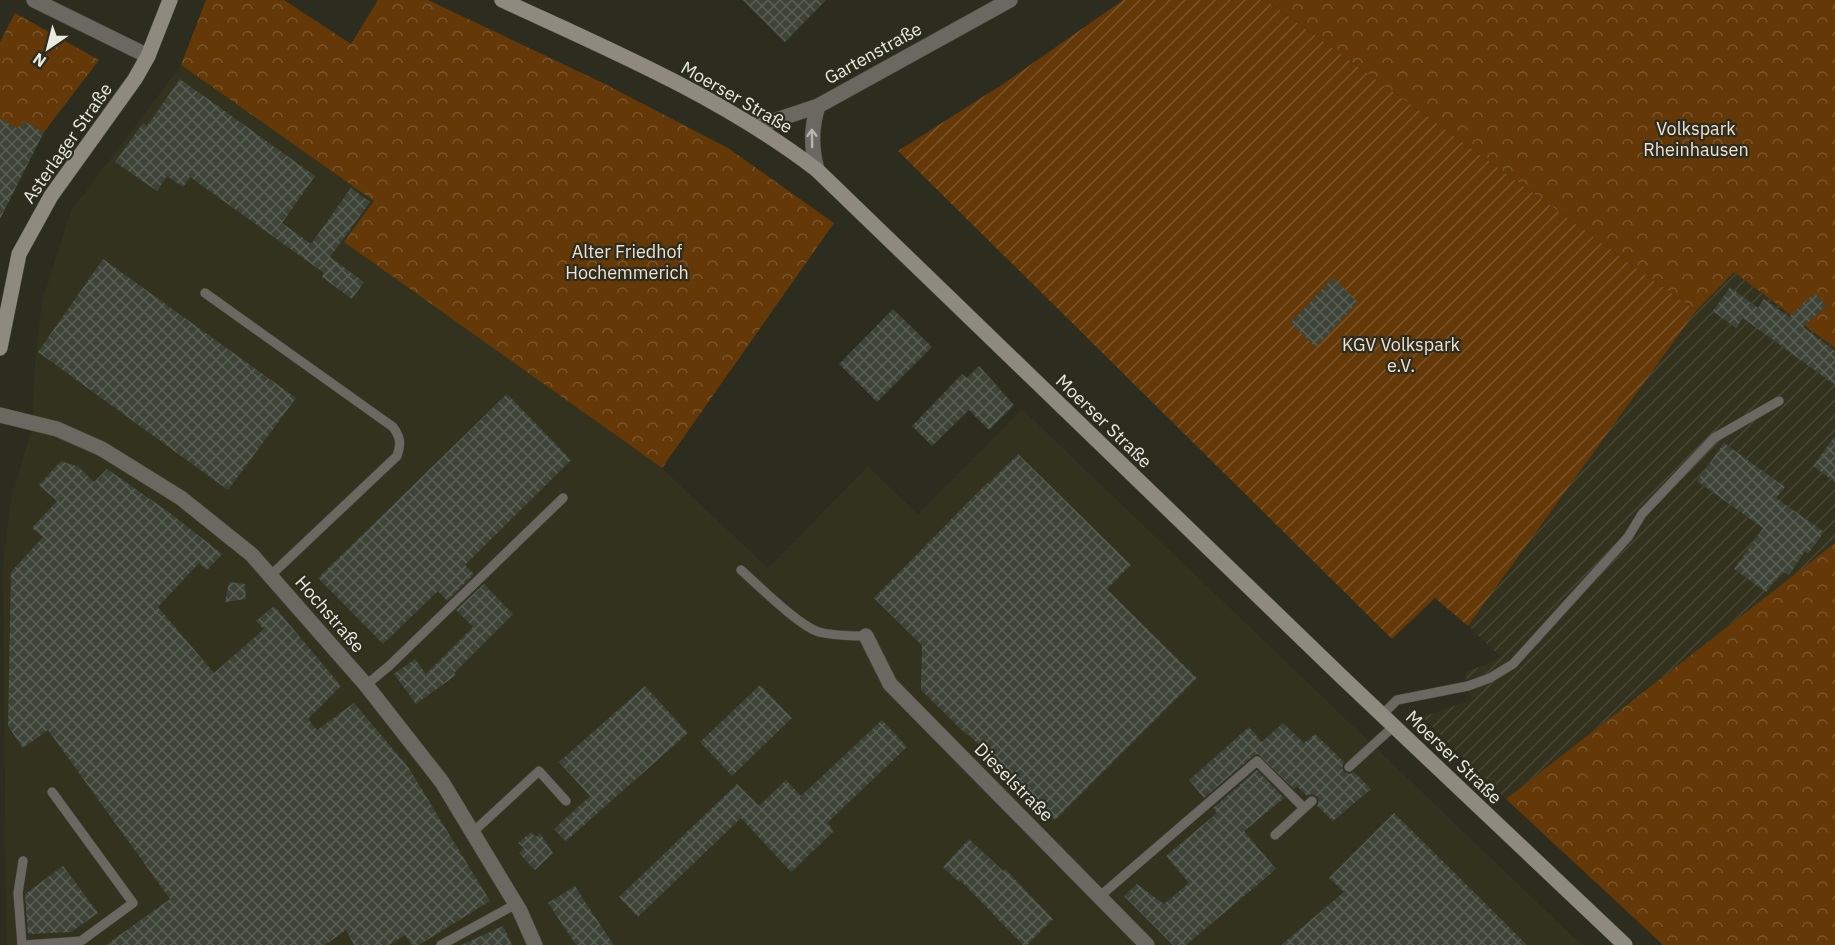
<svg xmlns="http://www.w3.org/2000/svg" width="1835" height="945" font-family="'IBM Plex Sans',sans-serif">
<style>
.built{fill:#32321e}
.industrial{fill:url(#industrial-furrows)}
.park{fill:url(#park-crowns)}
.garden{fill:url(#garden-furrows)}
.building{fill:url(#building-cross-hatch)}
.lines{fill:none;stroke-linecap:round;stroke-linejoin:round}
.service-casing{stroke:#46473a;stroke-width:10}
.minor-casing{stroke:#46473a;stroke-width:16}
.secondary-casing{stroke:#46473a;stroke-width:16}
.service{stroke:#6b6862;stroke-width:9}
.minor{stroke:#6b6862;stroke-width:15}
.secondary{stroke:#8f8a80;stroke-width:15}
.oneway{stroke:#b7b6ae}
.labels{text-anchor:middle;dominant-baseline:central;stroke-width:4.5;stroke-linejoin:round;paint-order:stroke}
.street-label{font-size:18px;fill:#e9eae1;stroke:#2c2c1f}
.park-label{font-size:18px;fill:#f2e0d1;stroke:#2c2c1f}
</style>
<defs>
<pattern id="industrial-furrows" width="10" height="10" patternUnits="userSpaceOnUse" patternTransform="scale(1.5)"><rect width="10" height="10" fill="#32321e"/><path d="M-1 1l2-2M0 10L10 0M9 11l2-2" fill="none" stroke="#464634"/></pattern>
<pattern id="park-crowns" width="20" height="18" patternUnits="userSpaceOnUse" patternTransform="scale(1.5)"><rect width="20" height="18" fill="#643807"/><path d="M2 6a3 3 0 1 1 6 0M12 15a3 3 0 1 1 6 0" fill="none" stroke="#7a552b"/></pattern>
<pattern id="garden-furrows" width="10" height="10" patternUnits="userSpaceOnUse" patternTransform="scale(1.5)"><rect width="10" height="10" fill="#643807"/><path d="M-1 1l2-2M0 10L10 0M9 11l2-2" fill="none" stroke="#7a552b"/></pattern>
<pattern id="building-cross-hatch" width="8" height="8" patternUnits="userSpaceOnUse" patternTransform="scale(1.5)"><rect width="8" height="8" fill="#3d4437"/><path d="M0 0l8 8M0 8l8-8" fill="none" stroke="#595f54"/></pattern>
</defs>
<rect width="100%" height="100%" fill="#2c2c1f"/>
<path class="built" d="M181,65L374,201L345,242L662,468L768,568L868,466L918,514L1022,409L1582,945H6L3,564L11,499L32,428L35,361L42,301L71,211Z"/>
<path class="industrial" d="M1734,272L1835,348V543L1506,799L1422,717L1471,700L1465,672L1485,665L1500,656L1468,626L1696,311Z"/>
<path class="park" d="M206,0H284L351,44L378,0H428L601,82L728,148L834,223L662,468L344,242L374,201L181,65Z
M1266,0H1835V348L1734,272L1696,311Z
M15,13L99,60L44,132L23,122L19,129L1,120L0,122V42Z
M1835,543V945H1663L1506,799Z"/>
<path class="garden" d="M1123,0H1266L1696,311L1468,626L1435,598L1392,639L898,151L1006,82Z"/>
<path class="building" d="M743,0H826L785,42Z
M180,79L315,176L282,223L311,244L351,188L370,202L330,257L364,282L352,299L322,277L324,273L190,177L183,187L167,176L157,191L115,162L143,123L147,126Z
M0,119L19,129L23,121L44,132L0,219Z
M103,259L296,398L228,490L38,352Z
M1333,278L1358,302L1316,347L1290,323Z
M1730,287L1758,308L1764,299L1789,317L1815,293L1826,306L1803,327L1835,351V385L1743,318L1736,328L1713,311Z
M893,309L932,347L877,402L839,364Z
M979,366L1014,405L989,430L969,410L932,446L912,426L962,374L967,378Z
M507,394L571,460L465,565L474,574L447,601L438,591L383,644L318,578Z
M1835,436V482L1813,466Z
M1724,443L1785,487L1776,498L1824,532L1808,554L1805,551L1789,575L1782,571L1766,592L1734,569L1763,528L1697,481Z
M1018,454L1131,565L1107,589L1197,678L1055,820L968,734L967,735L921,690L922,645L874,598L987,483L988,484Z
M61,461L79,467L94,482L107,469L170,513L222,554L207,570L199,563L158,607L214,673L264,629L256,621L274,606L341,686L308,719L317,730L354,703L408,767L490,901L419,945H412L405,935L389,945H354L346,930L325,945H106L170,899L48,730L23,748L8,726L11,572L43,537L32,528L57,501L39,485Z
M229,582L245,584L246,599L225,602Z
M484,584L513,614L454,673L456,675L416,704L394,674L415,659L426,674L473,627L456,610Z
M760,685L792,718L732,776L700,742Z
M645,686L688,733L566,841L554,829L590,796L559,762Z
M882,720L907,747L827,823L834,831L791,872L741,818L638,917L619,897L737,784L759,806L786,780L801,796Z
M1283,723L1304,743L1315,734L1344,762L1342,768L1344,772L1350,774L1354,772L1371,789L1333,821L1317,806L1319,800L1317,796L1311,794L1307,796L1297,786L1294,789L1258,754L1253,756L1204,798L1189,780L1249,727L1262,742Z
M1257,770L1284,798L1244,831L1276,869L1186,945H1173L1124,896L1137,884L1164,904L1189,883L1166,856L1217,813L1213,808Z
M1394,813L1480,898L1527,945H1281L1344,892L1329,878Z
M531,832L536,837L540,833L553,853L535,870L519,853L524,848L518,843Z
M969,839L1003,871L1005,869L1053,919L1027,945H1023L960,880L959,882L943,867Z
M63,866L98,913L71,932L28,934L25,894Z
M575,886L583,899L614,945H576L548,903Z
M503,926L512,945H461Z"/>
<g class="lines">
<g class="service-casing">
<path id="service" d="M205,293L393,427C401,438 401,444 397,456L270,576
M741,570C759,586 799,626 819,632C835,636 851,636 866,636
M366,685L389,666L563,498
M1382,715L1397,700L1468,686L1490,678L1513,664L1628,537L1642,514L1714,438L1779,401
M1349,767L1394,726
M473,832L539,771L566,801
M1275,835L1312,801
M1099,897L1257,761L1304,808
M22,945L18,893L23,861
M25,945L81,941L133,903L52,792
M441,945L516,904"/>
</g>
<g class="minor-casing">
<path id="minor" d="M34,0L148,56
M751,124L767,123L818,106L1010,0
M817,170C811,147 811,128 818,106
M0,415L57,429L102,449L181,498L252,555L366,685L442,782L520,911L535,945
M866,636L890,684L1147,945"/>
</g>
<g class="secondary-casing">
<path id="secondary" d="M502,0C610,50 722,97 817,170L1342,677L1625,945
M0,348L19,254L51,196L135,79L148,56L170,0"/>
</g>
<use href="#service" class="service"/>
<use href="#minor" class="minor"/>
<use href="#secondary" class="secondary"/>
</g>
<defs><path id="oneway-shaft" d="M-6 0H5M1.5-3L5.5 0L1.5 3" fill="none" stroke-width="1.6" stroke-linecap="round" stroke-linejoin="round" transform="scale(1.5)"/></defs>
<use class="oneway" href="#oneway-shaft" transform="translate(812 138) rotate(-91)"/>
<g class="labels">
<g class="street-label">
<text transform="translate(873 53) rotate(-29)">Gartenstraße</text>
<text transform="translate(737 97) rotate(30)">Moerser Straße</text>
<text transform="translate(67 143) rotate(-55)">Asterlager Straße</text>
<text transform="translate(1104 421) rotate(44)">Moerser Straße</text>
<text transform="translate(330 614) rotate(49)">Hochstraße</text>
<text transform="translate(1454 757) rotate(44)">Moerser Straße</text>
<text transform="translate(1014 782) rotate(45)">Dieselstraße</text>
</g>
<g class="park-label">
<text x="1696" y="128">Volkspark<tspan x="1696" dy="21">Rheinhausen</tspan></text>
<text x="627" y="251">Alter Friedhof<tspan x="627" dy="21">Hochemmerich</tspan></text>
<text x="1401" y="344">KGV Volkspark<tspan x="1401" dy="21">e.V.</tspan></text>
</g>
</g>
<g transform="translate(48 48) rotate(215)" stroke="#2c2c1f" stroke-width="4.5" paint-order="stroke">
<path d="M0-4.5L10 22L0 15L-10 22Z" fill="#e9eae1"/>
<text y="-9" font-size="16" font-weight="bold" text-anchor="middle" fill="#e9eae1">N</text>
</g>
</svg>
